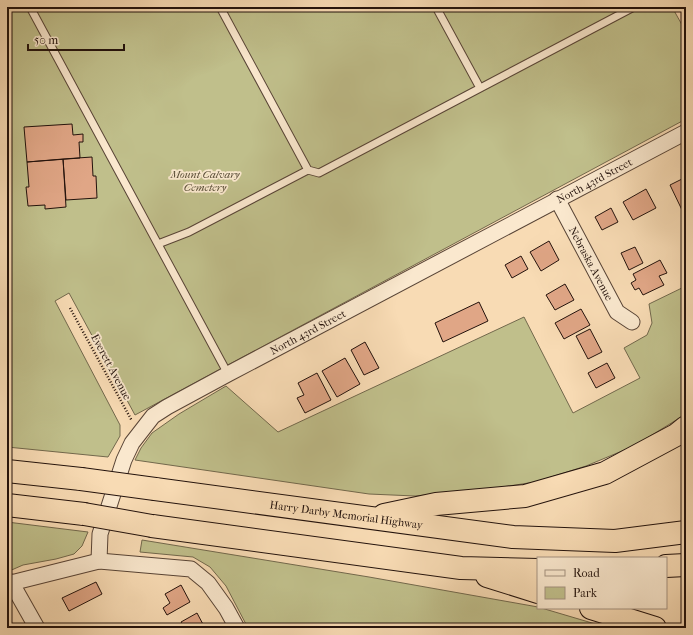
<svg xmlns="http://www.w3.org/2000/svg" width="693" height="635" font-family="'IM FELL French Canon',serif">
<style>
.green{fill:#c0bf8b;stroke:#72684c}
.building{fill:#e0a686;stroke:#23120c}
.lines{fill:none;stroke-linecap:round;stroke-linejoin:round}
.service-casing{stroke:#584436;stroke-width:9}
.minor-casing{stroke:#584436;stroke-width:17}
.motorway-casing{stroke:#23120c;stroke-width:24}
.path{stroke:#23120c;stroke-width:2.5;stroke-dasharray:1 2;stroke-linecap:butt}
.service{stroke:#fae8ce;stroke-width:7}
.minor{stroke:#fae8ce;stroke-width:15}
.motorway{stroke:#f8dbb4;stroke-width:22}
.motorway-bridge-casing{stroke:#23120c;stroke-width:24;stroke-linecap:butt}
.motorway-bridge{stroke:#f8dbb4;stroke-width:22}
.labels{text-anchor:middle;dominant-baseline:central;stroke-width:3.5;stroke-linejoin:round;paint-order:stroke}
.park-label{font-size:11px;font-style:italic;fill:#5a4f38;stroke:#fae8ce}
.street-label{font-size:11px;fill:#23120c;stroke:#fae8ce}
</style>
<rect width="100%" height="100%" fill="#f8dbb4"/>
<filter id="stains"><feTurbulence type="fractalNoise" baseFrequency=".005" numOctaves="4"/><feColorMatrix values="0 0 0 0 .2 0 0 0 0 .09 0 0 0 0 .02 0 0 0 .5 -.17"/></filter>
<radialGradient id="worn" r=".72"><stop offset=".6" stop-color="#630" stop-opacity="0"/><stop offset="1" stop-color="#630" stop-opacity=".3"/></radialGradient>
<path class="green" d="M7,7H672L686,32V119L135,415L69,293L55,301L120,425V436L108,457L7,447V19L9,18L7,15Z
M686,286V414L634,446L586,466L535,482L489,489L415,496L369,494L135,460L141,448L152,433L179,414L226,386L278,432L524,317L573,413L640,378L624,348L647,335L652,323L649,304Z
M7,522L88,532L82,546L74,554L56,559L23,565L7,572Z
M142,540L369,577L538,607L609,628H248L226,586L210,567L193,557L140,552Z"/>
<path class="building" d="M72,124L73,135L83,134V142H79L80,158L27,162L24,127Z
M92,157L93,176H96L97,198L66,200L63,159Z
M63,159L66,207L45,209V205L28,206L26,187H29L27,162Z
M684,178L686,183V209L682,210L670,185Z
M646,189L656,208L633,220L623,202Z
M611,208L618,222L602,230L595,217Z
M549,241L559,260L541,271L530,252Z
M635,247L643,263L629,270L621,253Z
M521,256L528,269L512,278L505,265Z
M660,260L667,273L659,276L664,285L643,295L639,288L635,290L631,283L636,280L633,274Z
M565,284L574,300L555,310L546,295Z
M479,302L488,321L443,342L435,323Z
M581,309L590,325L564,339L555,323Z
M590,329L602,352L588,359L576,336Z
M365,342L379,368L364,375L351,350Z
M345,358L360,384L337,397L322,371Z
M607,363L615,378L596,388L588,373Z
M317,373L331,400L305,413L297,398L304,395L298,383Z
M96,582L102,594L69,611L62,598Z
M181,585L190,602L167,615L163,608L170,603L165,594Z
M197,613L205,628H185L181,622Z"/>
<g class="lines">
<g class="service-casing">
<path id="service" d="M30,7L228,374
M220,7L308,170L319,173L634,7
M436,7L480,88
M158,244L189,232L308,170"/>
</g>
<g class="minor-casing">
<g id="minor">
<path id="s1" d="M557,199L617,312L632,322"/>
<path id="s2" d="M99,561L100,534L124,460L132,443L153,416L167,407L228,374L686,132"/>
<path d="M11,582L37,628"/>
<path d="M7,584L99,561L191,569L208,583L226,608L237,628"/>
</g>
</g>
<g class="motorway-casing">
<g id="motorway">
<path d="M7,471L81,479"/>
<path id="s3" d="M155,489L513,537L615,541L686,532"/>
<path d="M7,505L84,514"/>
<path d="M384,515L436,504L525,496L605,473L676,435L686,427"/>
<path d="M152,526L461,568L538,570"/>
<path d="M666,566L686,565"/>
<path d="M487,576L538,592"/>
<path d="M591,608L655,628"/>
</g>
</g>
<path class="path" d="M70,308L132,421"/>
<use href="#service" class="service"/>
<use href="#minor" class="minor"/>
<use href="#motorway" class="motorway"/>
<g class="motorway-bridge-casing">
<path id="motorway-bridge" d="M81,479L155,489
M84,514L152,526"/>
</g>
<use href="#motorway-bridge" class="motorway-bridge"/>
</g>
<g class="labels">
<g class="park-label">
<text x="205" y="174">Mount Calvary<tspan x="205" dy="13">Cemetery</tspan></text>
</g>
<g class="street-label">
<text stroke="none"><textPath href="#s2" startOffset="658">North 43rd Street</textPath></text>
<text stroke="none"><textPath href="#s1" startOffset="73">Nebraska Avenue</textPath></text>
<text stroke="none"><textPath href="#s2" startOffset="334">North 43rd Street</textPath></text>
<text transform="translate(111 367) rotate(62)">Everett Avenue</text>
<text stroke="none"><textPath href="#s3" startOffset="193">Harry Darby Memorial Highway</textPath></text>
</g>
</g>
<rect width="693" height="635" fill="none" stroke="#f8dbb4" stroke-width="24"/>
<rect x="8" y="8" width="677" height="619" fill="none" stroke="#23120c" stroke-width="2"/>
<rect x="12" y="12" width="669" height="611" fill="none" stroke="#23120c"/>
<rect x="537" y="557" width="130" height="52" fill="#fae8ce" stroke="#a49280"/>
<rect x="545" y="570" width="20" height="6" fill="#fae8ce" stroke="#a49280"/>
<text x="573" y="577" font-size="12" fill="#23120c">Road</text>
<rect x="545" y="587" width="20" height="12" fill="#c0bf8b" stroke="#a49280"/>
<text x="573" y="597" font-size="12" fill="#23120c">Park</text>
<path d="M28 44v6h96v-6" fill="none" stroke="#23120c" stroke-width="2"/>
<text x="34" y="44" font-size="12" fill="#23120c" stroke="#fae8ce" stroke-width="3" paint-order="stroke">50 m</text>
<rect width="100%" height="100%" filter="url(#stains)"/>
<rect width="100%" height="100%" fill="url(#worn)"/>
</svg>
